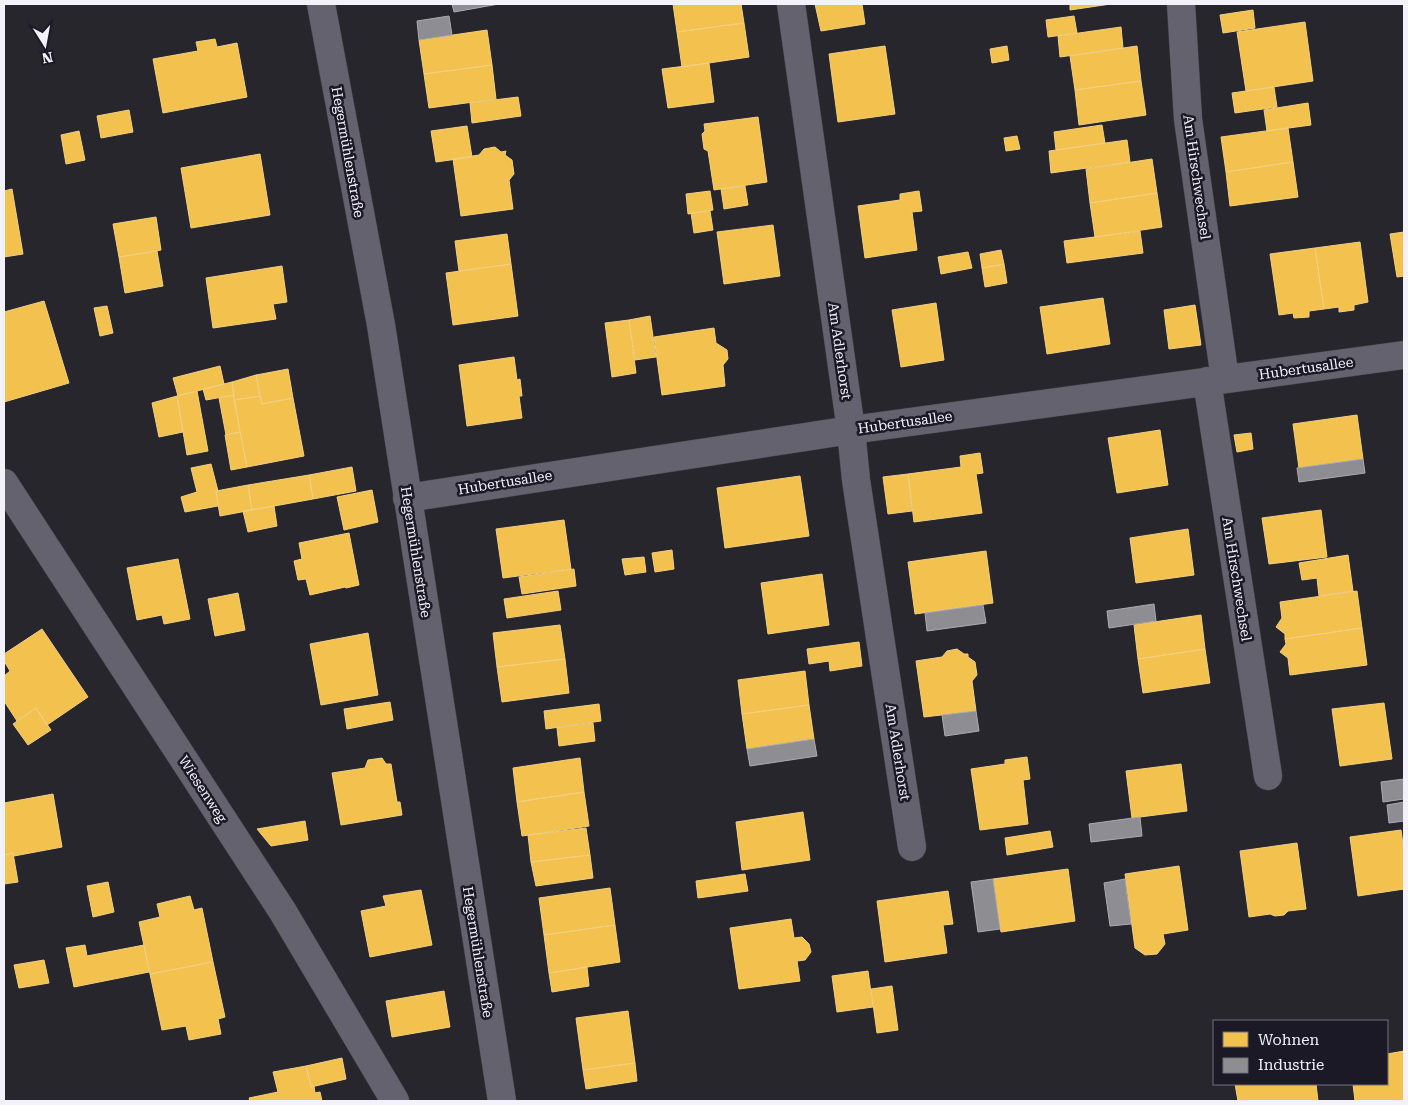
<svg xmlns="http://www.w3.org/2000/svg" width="1408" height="1105" font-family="'Roboto Serif',serif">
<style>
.homes{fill:#f2c14e;stroke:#f2cf82}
.industry{fill:#8d8d92;stroke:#acabb1}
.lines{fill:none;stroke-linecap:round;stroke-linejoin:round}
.street-casing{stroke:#444348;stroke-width:29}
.street{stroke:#64626f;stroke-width:28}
.labels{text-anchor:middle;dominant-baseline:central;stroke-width:5;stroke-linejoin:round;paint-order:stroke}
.street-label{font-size:14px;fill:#f3f1fa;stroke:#1c1926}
</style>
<rect width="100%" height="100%" fill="#27262c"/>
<path class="homes" d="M673,4H741L744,23L677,32Z
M815,4H862L865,24L821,31Z
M1070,4H1111L1070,10Z
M1253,10L1255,28L1223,33L1220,15Z
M1074,16L1077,33L1048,37L1046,20Z
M1305,22L1313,81L1246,91L1237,32Z
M744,23L749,57L682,67L677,32Z
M1121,27L1123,48L1060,57L1058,36Z
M487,30L492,65L424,74L419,40Z
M215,39L217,47L237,43L247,97L163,113L153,59L198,51L196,42Z
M885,46L895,114L838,122L829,54Z
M1007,46L1009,60L992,63L990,49Z
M1137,46L1141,81L1075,90L1070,56Z
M709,63L714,102L668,108L662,69Z
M492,65L496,99L429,108L424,74Z
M1141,81L1146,115L1079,125L1075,90Z
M1274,87L1277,107L1235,113L1232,93Z
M518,97L521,116L472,123L470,103Z
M1308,103L1311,125L1267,131L1264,110Z
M129,110L133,132L101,138L97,116Z
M758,117L767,182L714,190L708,151L704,149L702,134L705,131L704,124Z
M1102,125L1105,143L1056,150L1054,132Z
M467,126L472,157L436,162L431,131Z
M1288,128L1293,162L1226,172L1221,137Z
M79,131L85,160L66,164L61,135Z
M1017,136L1020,149L1006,151L1004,138Z
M1127,140L1130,162L1051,173L1049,151Z
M495,147L501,152L506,151L505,155L512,160L514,174L509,180L513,209L461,216L453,159L479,155L484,149Z
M260,154L270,215L191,228L181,168Z
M1152,159L1157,193L1090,203L1086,169Z
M1293,162L1298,197L1230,206L1226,172Z
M745,186L748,205L724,209L721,189Z
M12,189L23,254L4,257V191Z
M710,191L713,210L688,214L686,194Z
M919,191L922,211L912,212L917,250L865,258L858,206L900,200V194Z
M1157,193L1162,227L1095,237L1090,203Z
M710,211L713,230L694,233L691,213Z
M156,217L161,250L119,257L113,224Z
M773,225L780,276L724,284L717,232Z
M1140,231L1143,253L1067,263L1064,241Z
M1404,232V276L1397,277L1390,234Z
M507,234L511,264L459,271L455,241Z
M1360,242L1368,302L1354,305V310L1339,312V307L1324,309L1315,248Z
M1315,248L1324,309L1309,311V317L1294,318L1293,313L1279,315L1270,254Z
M1001,250L1004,264L982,268L980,254Z
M157,251L163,286L125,293L119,257Z
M968,252L972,268L941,274L938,257Z
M511,264L518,316L453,325L446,273Z
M1004,264L1007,283L985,287L982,268Z
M282,266L287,302L273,304L276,319L213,328L206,278Z
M1103,298L1110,344L1047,354L1040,307Z
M44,301L69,383L4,402V312Z
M936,303L944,360L901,367L892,310Z
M1195,305L1201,345L1169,349L1164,310Z
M107,306L113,333L100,336L94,308Z
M650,316L656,357L635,360L629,320Z
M629,320L636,373L612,377L605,323Z
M714,328L716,343L727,350L728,359L723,365L725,386L662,395L654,337Z
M514,357L517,380L520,379L522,396H519L522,418L467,426L459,365Z
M220,366L224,384L178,396L173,378Z
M288,369L293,398L262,404L256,375Z
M256,375L260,396L234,400L232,382Z
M232,382L234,395L206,400L203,389Z
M197,391L208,451L187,455L177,396Z
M234,395L240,432L226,435L219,398Z
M177,396L183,432L159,437L152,403Z
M260,396L262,404L293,398L304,456L247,467L234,400Z
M1357,415L1363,459L1299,468L1293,424Z
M1160,430L1168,485L1117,493L1108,438Z
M240,432L247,467L231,470L225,435Z
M1251,433L1253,449L1237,452L1234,435Z
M980,453L983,473L976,474L982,513L914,522L908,474L961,467L960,456Z
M211,464L218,491H216L218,506L185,512L181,497L197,492L191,468Z
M352,467L356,491L313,499L309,475Z
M908,474L912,511L888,514L883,477Z
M309,475L313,499L252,510L248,485Z
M800,476L809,536L725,548L717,488Z
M248,485L252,510L220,516L216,491Z
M372,490L378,522L344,530L337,497Z
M274,506L277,526L248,532L243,511Z
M1321,510L1327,557L1269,564L1262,518Z
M564,520L571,569L503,578L496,529Z
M1188,529L1194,575L1136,583L1130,538Z
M349,533L359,585L346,588L345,587L310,595L306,579L298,580L294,561L302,559L299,543Z
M672,550L674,569L655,572L652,553Z
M986,551L993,603L915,614L908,562Z
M1348,555L1353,591L1319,596L1317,578L1302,580L1299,563Z
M644,557L646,572L625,575L622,559Z
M178,559L190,619L164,624L162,615L137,620L127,568Z
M574,569L576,586L522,594L519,577Z
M822,574L829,625L768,634L761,583Z
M558,591L561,610L507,618L504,599Z
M1357,591L1362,628L1285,639V634L1276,627L1282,618L1280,602Z
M238,593L245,630L215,636L208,599Z
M1201,615L1205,649L1138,659L1134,625Z
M560,625L565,659L497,667L493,633Z
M1362,628L1367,665L1290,675L1288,658L1280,652L1286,644L1285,639Z
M42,629L88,697L47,725L36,708L17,721L4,701V676L10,671L4,661V654Z
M368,633L378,695L321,705L310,644Z
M859,642L862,666L830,671L829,661L809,664L807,649Z
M957,649L964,654H968V657L975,662L977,675L972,681L976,711L924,717L916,661L942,657L947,651Z
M1205,649L1210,683L1143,693L1138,659Z
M565,659L569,693L502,702L497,667Z
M805,671L809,705L742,714L738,680Z
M390,702L393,720L347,729L344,709Z
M1384,703L1392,759L1340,766L1332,709Z
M599,704L601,721L546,729L544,711Z
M809,705L814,739L747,749L742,714Z
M36,708L51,730L28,745L13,724Z
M593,723L595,741L559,746L557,728Z
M1027,757L1030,779L1023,780L1028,824L980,830L971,769L1005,764V760Z
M382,758L386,764H391L397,802H400L402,815L341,825L332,773L365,768L368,760Z
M580,758L584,792L517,802L513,768Z
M1181,764L1187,811L1132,818L1126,771Z
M584,792L589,826L522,836L517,802Z
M53,794L62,847L14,856L13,853L4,855V803Z
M803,812L810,860L742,870L736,822Z
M305,821L308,840L271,846L257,829Z
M586,828L590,855L531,862L528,835Z
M1401,830L1404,852V889L1358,896L1350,837Z
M1050,831L1053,847L1007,855L1005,838Z
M1297,843L1306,909L1288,911L1284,915L1275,916L1270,914L1249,917L1240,851Z
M13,853L18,882L4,884V855Z
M590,855L593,878L536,886L531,862Z
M1179,866L1188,930L1163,934L1165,944L1157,954L1145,955L1135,948L1125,874Z
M1068,869L1075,921L1001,932L993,879Z
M745,874L748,891L698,898L696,881Z
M108,882L114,912L93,917L87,886Z
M610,888L615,925L544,935L539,898Z
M421,890L432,945L370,957L361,911L386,906L383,896Z
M948,891L953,924L943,925L947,953L885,962L877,901Z
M190,896L194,910L202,908L213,962L150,974L139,922L160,917L157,904Z
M791,919L794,938L802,937L809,944L811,952L805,960L797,961L800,981L739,989L730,928Z
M615,925L620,962L549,973L544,935Z
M85,945L87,956L144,945L149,972L74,987L66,948Z
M44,960L49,983L19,988L14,965Z
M213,962L225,1017L218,1019L221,1034L189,1040L186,1026L162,1030L150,974Z
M587,967L589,986L552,992L549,973Z
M868,971L873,1007L837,1012L832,976Z
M892,986L898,1030L877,1033L871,989Z
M444,991L450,1027L392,1037L386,1001Z
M628,1011L635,1063L583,1070L576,1018Z
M1404,1051V1101H1355L1353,1084H1387V1054Z
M342,1058L346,1079L311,1087L306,1066Z
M635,1063L637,1081L586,1089L583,1070Z
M306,1066L311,1087L314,1086L315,1093L320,1092L322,1101H250L249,1098L278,1092L273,1072Z
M1235,1084H1316L1318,1101H1238Z"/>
<path class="industry" d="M452,4H499L454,12Z
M449,16L452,35L419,40L417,21Z
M1363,459L1365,473L1299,482L1297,468Z
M1154,604L1156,621L1109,628L1107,611Z
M983,605L986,623L927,631L925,613Z
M976,711L979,731L945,736L942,715Z
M814,739L817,756L750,766L747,749Z
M1404,779V799L1383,802L1381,782Z
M1404,802V821L1389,823L1387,805Z
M1140,817L1142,836L1091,842L1089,824Z
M993,879L1000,929L978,932L971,882Z
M1125,879L1131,924L1110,926L1104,883Z"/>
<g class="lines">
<g class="street-casing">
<path id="street" d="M321,4L381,325L502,1101
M791,4L851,430L856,480L912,847
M1181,4L1188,119L1225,379
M1207,381L1268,776
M4,483L283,912L395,1101
M407,498L851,430L1404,355"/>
</g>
<use href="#street" class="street"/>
</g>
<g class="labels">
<g class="street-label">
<text transform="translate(348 152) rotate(80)">Hegermühlenstraße</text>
<text transform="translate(1197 177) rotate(82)">Am Hirschwechsel</text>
<text transform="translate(840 351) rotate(82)">Am Adlerhorst</text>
<text transform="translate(1306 368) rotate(-8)">Hubertusallee</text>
<text transform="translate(905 422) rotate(-8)">Hubertusallee</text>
<text transform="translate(505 482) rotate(-9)">Hubertusallee</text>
<text transform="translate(416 552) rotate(81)">Hegermühlenstraße</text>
<text transform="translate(1237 579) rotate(81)">Am Hirschwechsel</text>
<text transform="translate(898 752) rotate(81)">Am Adlerhorst</text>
<text transform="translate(203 789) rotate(57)">Wiesenweg</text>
<text transform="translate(478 952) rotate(81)">Hegermühlenstraße</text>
</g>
</g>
<rect width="1408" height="1105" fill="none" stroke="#f3f1fa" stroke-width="10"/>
<rect x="1213" y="1020" width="175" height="65" fill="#1c1926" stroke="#726f7b"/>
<rect x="1223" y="1032" width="25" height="15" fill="#f2c14e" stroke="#726f7b"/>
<text x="1258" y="1045" font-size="15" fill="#f3f1fa">Wohnen</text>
<rect x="1223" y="1058" width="25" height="15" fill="#8d8d92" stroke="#726f7b"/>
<text x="1258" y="1070" font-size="15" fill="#f3f1fa">Industrie</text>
<g transform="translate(45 45) rotate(169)" stroke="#1c1926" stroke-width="4" paint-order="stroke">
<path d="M0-4L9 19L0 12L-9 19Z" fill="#f3f1fa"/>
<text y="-8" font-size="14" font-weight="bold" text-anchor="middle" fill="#f3f1fa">N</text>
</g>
</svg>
